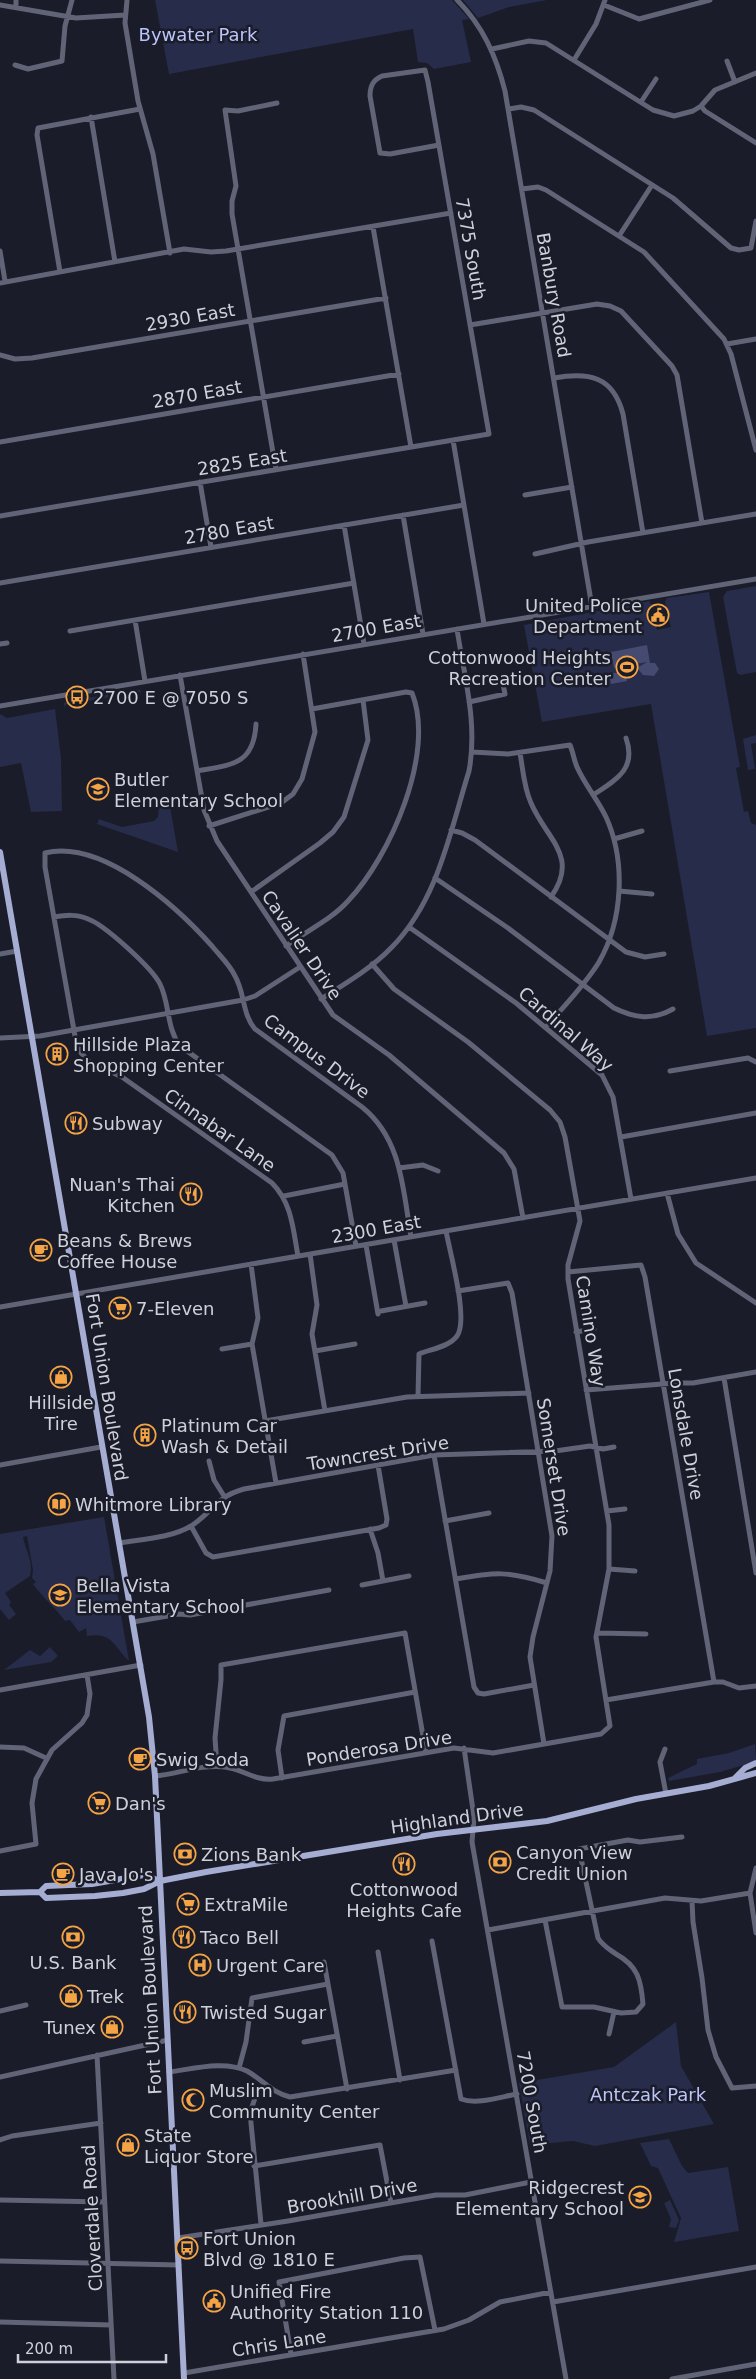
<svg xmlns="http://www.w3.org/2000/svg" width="756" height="2379" font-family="'DejaVu Sans',sans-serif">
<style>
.green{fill:#272c4b}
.water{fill:#454a71}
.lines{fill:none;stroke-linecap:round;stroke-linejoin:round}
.minor{stroke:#616476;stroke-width:5}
.major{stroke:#a5add3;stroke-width:6}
.labels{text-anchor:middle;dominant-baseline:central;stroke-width:5;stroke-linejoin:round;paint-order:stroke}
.park-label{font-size:18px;fill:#bbc5fb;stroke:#1a1c29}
.street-label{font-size:18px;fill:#cfd1da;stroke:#1a1c29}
.poi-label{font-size:18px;fill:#cfd1da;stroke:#1a1c29;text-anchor:start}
</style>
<rect width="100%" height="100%" fill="#1a1c29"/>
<path class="green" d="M155,0H452L469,19L462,20L471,62L434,69L427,63L418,62L413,29L169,74Z
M463,0H547L509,7L478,18Z
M756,586V672L740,675L737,673L723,597L727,591Z
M709,592L740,767L736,768L744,812L748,811L751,823L756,825V1028L707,1036L651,704L542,722L524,625L650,601V604H653L654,610H652L657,630L671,627L665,602L667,598Z
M136,690H140L142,696L140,692L65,705L64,709V703L68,701Z
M55,709L61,758L62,811L31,812L21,763L0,767V714L7,718Z
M756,735V743L751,744L755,769L748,770L743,739Z
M169,801L178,852L97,824L99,819L122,827L154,821L158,817L159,807Z
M104,1517L129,1661C113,1646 113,1632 87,1636L86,1628L79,1632L70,1620L65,1621C54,1606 43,1598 33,1584L36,1582L32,1578L33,1570L27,1536L23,1537C25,1549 34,1562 30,1576L5,1593L11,1602L9,1605L16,1614L9,1620L0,1609V1534Z
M50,1647L58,1656L51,1662L4,1670L30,1650L40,1656Z
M755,1744L756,1761L751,1763L720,1772L669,1781L668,1778L697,1764V1759L729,1753Z
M676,2022L681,2066L714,2124L595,2146L573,2141L530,2145L519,2083L614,2067Z
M669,2139L682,2166L688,2173L728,2167L739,2231L674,2242L681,2218L658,2168L651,2166L640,2143Z
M670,2200L679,2220L676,2228L669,2227L671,2219L664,2203Z"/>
<path class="water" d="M647,645L650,663H655L659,669L654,676L643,675L637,668L647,662L614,668L611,652Z
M626,671L627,681L611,684L609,674Z"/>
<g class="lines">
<path class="minor" d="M127,0L125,23L138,101L153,154L170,253
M457,0C483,26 496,56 505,91L592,607
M0,5L76,18L125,15
M604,5L639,19L710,0
M16,7V0
M492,49L529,41L546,43L653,110L674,116L693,111L701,106L715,90L756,73
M574,60L596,24L605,0
M727,61L735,82
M15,65L28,69L62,61L65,26L72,0
M641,102L656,79
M701,106L705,111L756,143
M509,109L521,107L534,110L673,198L731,248L739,250L751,248L756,221
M91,117L115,262
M522,189L538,187L546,190L644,252L724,339L731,354L756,450
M373,227L411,447
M619,236L652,185
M0,251L5,281
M60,272L37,135L38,128L140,109
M0,283L184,249L211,252L226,251L451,213
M470,325L597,304L610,306L621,311L672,366L677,375L702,523
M727,344L756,339
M0,355L15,359L32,358L386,298
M554,378C589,372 613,376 623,414L643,533
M453,440L484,624
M0,442L399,374
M276,470L232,214V201L236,186L225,110L238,111L277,103
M200,482L211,547
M525,495L572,487
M403,515L423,634
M0,516L489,434L428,82L425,70L382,76C373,80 370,86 370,96L380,153L390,154L439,145
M344,525L364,644
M535,554L588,542L756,514
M0,583L464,505
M135,620L145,681
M70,631L354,583
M0,644L7,643
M180,675L204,810L217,841L333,1015L389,1055L504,1153L514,1169L523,1218
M469,702L505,694L502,679
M0,706L756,579
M472,752L508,754L570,745C573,752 574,760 577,767C585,785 598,800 606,817C626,861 623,920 599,962C585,985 564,1006 546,1027
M520,753C523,770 524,788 531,803C546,839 580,856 551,897
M197,771C231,765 254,765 256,724
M593,795C616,780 637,769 626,738
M209,826L281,803L293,794L302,779L315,732L303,654
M451,830L462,833L475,840L626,952L645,957L664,954
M614,839L642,831
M435,878L508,928L614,1008C635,1018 652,1021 673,1009
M619,891L652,894
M251,892L320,843L333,832L344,817L368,740L363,700
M54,917C66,915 77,914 88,919C105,925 152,968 160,984C170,1004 166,1027 180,1046L332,1155L343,1173L356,1246
M409,927L516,1003L602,1075L613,1097L631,1199
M286,946C306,931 331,920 348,901C390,857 436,753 412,693L406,692L312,709
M0,954L17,951
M321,999C345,984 372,968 392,947C438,900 450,832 469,771C478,723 464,676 457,629
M0,1038L40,1036L243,1000L255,996L300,967
M670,1071L748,1058L756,1062
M621,1137L756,1113
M399,1168L423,1165L438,1171
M667,1193L678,1234L696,1263L756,1303
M284,1196L345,1184
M394,1240L406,1306
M366,1245L378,1314
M310,1254L317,1305L312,1334L325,1411
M298,1256C293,1229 292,1203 272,1183L122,1077L91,1063L81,1053L75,1036L45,867V853C103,839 177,907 212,946C220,956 230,965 235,976C245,993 242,1014 255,1029L362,1107C402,1139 403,1190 411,1237
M251,1264L258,1318L252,1344L276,1483
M568,1272L641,1265L645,1277L714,1682
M458,1291L508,1283L512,1293L552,1536L550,1571L533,1637L530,1657L544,1744
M0,1307L756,1178
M381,1311L425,1303
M576,1332L594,1329
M222,1349L252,1344
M315,1351L355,1344
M724,1378L756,1573
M586,1390L675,1383H693L756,1372
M418,1396L419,1354C431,1349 449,1347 457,1336C469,1320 450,1253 446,1231
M265,1421L407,1397L529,1393
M434,1455L474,1687L478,1693L484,1694L534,1685
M209,1461L214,1480L224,1496
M0,1465L101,1447
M607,1511L625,1509
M445,1521L489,1513
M191,1526L206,1553L213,1557L379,1528L386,1525L387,1519L378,1465
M370,1529L378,1553L383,1581
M119,1543C142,1539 171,1538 191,1526C213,1512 215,1497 244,1489L434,1455L555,1451L590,1446L603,1449L614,1447
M609,1569L635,1571
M456,1579C496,1572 507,1571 547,1583
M362,1585L409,1576
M133,1622L179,1614L190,1615L329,1590
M597,1633L646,1634
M0,1690L141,1665
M606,1700L714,1682H723L739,1688L756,1686
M0,1747L24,1748L46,1758
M464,1748L474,1817L472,1842L566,2379
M665,1749L660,1762L666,1794
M217,1766L215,1738L221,1680V1665L405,1633L426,1753
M155,1776C177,1774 202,1764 225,1767C242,1769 255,1781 273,1779L454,1748L493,1753L601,1734L610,1726L596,1637L609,1569V1525L568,1279V1265L580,1221L565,1137L560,1122L550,1110L468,1042L394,989L372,964
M282,1778L278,1750L284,1716L415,1692
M0,1851L36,1844L32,1803L36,1779L52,1750L82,1723L87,1715L90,1694L87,1675
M756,1868L750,1893L756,1933
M692,1901L693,1922L702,1978L708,2030L716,2057L732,2088L756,2086
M545,1920L562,2007H594L621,2013L636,2012L643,2004C641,1980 638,1966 616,1954C609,1949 603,1946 598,1938L579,1849L628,1840L640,1842L682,1837
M488,1930L665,1898L701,1901L750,1893
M432,1941L461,2099C477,2105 500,2097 517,2094
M378,1952L400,2080
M324,1962L347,2089
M0,2011L26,2005
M609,2034L614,2012
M304,2042L337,2036
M97,2055L114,2379
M239,2068L246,2042L252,1998L328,1984
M169,2072C193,2069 224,2060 247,2071C263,2080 272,2093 290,2097L456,2070
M0,2077L168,2040
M0,2140L12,2136L101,2123
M254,2166L380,2145L391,2203
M0,2200L105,2202
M261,2224L250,2113L255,2098L265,2085
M178,2238L288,2221L436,2195H465L531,2182
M0,2261L179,2265
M553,2302L756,2267
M0,2322L111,2325
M291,2354L279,2282L404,2258L420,2257L435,2330
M184,2373L444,2329L469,2320L500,2302L551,2292
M672,2379L756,2364"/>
<path class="major" d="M0,852L149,1717L155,1776L184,2379
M735,1778L745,1768L756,1763
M40,1892L46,1898L95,1896L123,1893L144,1889L160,1881L206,1872L437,1834L547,1821L636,1799L709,1786L756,1773
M0,1893L40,1892L46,1886L92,1884L144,1875L160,1881"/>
</g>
<defs>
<g id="civic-ring" transform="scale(1.125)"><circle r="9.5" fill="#1a1c29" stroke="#f4a345" stroke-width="1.5"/><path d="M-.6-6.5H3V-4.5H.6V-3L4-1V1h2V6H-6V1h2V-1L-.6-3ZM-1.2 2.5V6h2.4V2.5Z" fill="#f4a345"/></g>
<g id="stadium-ring" transform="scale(1.125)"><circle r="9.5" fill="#1a1c29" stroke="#f4a345" stroke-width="1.5"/><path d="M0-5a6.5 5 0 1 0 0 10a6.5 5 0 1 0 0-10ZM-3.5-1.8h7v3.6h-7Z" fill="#f4a345"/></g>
<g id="bus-ring" transform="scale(1.125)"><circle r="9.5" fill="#1a1c29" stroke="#f4a345" stroke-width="1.5"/><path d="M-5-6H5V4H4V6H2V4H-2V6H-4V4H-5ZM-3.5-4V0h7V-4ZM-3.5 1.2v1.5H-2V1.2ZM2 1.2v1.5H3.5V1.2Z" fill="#f4a345"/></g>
<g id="school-ring" transform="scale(1.125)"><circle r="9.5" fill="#1a1c29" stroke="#f4a345" stroke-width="1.5"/><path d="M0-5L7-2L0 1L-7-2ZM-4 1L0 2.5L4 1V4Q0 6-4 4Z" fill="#f4a345"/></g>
<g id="building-ring" transform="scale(1.125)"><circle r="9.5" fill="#1a1c29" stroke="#f4a345" stroke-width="1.5"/><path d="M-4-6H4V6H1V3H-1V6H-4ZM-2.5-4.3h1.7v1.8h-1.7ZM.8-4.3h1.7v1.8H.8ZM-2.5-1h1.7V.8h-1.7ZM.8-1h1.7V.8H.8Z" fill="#f4a345"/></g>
<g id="restaurant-ring" transform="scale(1.125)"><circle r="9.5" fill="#1a1c29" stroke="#f4a345" stroke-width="1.5"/><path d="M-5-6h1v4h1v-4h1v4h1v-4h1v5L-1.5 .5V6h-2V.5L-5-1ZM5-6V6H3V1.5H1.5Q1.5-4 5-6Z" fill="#f4a345"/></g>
<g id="cafe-ring" transform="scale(1.125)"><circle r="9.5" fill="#1a1c29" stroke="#f4a345" stroke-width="1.5"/><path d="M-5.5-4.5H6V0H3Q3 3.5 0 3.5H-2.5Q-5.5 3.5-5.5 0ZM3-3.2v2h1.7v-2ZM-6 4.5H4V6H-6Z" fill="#f4a345"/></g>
<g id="supermarket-ring" transform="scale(1.125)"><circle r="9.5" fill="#1a1c29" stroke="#f4a345" stroke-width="1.5"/><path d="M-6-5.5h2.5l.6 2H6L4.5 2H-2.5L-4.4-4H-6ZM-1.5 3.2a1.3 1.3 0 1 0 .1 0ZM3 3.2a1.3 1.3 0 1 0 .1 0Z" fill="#f4a345"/></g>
<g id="shop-ring" transform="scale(1.125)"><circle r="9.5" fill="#1a1c29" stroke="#f4a345" stroke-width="1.5"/><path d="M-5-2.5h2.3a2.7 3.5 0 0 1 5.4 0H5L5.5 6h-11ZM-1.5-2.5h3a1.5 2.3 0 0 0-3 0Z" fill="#f4a345"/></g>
<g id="library-ring" transform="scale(1.125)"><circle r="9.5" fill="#1a1c29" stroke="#f4a345" stroke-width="1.5"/><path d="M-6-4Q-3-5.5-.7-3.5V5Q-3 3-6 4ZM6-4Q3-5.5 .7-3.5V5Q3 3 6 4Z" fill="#f4a345"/></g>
<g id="bank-ring" transform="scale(1.125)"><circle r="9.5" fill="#1a1c29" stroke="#f4a345" stroke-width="1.5"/><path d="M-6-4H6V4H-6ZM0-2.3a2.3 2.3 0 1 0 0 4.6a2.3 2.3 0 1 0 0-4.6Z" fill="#f4a345"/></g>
<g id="hospital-ring" transform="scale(1.125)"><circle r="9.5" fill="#1a1c29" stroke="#f4a345" stroke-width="1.5"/><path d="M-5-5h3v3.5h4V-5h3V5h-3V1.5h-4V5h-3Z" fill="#f4a345"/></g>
<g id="mosque-ring" transform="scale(1.125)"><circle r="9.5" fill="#1a1c29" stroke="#f4a345" stroke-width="1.5"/><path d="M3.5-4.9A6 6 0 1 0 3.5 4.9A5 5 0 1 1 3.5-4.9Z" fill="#f4a345"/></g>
</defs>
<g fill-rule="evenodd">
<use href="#civic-ring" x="658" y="615"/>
<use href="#stadium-ring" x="627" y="667"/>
<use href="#bus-ring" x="77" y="697"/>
<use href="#school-ring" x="98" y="789"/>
<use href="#building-ring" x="57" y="1054"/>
<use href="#restaurant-ring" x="76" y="1123"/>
<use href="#restaurant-ring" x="191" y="1194"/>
<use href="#cafe-ring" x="41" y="1250"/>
<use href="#supermarket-ring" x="120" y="1308"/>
<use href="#shop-ring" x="61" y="1377"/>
<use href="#building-ring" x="145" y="1435"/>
<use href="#library-ring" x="59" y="1504"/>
<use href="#school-ring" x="60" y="1595"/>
<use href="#cafe-ring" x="140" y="1759"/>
<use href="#supermarket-ring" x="99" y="1803"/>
<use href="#bank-ring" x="185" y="1854"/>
<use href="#bank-ring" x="500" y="1862"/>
<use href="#restaurant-ring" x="404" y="1864"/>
<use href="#cafe-ring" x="63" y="1874"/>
<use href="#supermarket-ring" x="188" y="1904"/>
<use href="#bank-ring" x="73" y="1937"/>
<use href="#restaurant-ring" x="184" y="1937"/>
<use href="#hospital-ring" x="200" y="1965"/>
<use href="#shop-ring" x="71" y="1996"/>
<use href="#restaurant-ring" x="185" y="2012"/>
<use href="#shop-ring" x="112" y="2027"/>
<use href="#mosque-ring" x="193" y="2100"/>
<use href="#shop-ring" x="128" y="2145"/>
<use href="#school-ring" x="640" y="2197"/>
<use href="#bus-ring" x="187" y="2248"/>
<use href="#civic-ring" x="214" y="2301"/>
</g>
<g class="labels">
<g class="park-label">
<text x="198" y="34">Bywater Park</text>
<text x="648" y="2094">Antczak Park</text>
</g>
<g class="street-label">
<text transform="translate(471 249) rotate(80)">7375 South</text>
<text transform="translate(554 295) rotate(80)">Banbury Road</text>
<text transform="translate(190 317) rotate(-10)">2930 East</text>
<text transform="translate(197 394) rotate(-10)">2870 East</text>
<text transform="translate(242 462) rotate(-9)">2825 East</text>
<text transform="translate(229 530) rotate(-10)">2780 East</text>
<text transform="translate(376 628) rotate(-10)">2700 East</text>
<text transform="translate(302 945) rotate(56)">Cavalier Drive</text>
<text transform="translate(566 1029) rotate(41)">Cardinal Way</text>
<text transform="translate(317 1056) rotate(37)">Campus Drive</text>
<text transform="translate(220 1130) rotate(35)">Cinnabar Lane</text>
<text transform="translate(376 1229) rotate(-10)">2300 East</text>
<text transform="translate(591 1331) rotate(81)">Camino Way</text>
<text transform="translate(107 1387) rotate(81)">Fort Union Boulevard</text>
<text transform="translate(686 1434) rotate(80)">Lonsdale Drive</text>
<text transform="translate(378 1453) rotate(-9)">Towncrest Drive</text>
<text transform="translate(554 1467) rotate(81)">Somerset Drive</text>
<text transform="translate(379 1748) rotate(-9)">Ponderosa Drive</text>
<text transform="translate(457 1818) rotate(-8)">Highland Drive</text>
<text transform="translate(150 2000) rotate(-93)">Fort Union Boulevard</text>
<text transform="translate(532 2102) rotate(80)">7200 South</text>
<text transform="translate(352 2196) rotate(-10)">Brookhill Drive</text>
<text transform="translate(92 2218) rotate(-93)">Cloverdale Road</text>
<text transform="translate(279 2343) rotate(-9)">Chris Lane</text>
</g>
<g class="poi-label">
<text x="642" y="605" text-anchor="end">United Police<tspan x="642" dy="21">Department</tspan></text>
<text x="611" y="657" text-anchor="end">Cottonwood Heights<tspan x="611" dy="21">Recreation Center</tspan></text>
<text x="93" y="697">2700 E @ 7050 S</text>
<text x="114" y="779">Butler<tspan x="114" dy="21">Elementary School</tspan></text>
<text x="73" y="1044">Hillside Plaza<tspan x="73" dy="21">Shopping Center</tspan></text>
<text x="92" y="1123">Subway</text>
<text x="175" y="1184" text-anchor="end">Nuan's Thai<tspan x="175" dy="21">Kitchen</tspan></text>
<text x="57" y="1240">Beans &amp; Brews<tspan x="57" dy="21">Coffee House</tspan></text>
<text x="136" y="1308">7-Eleven</text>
<text x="61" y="1402" text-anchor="middle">Hillside<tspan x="61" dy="21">Tire</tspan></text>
<text x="161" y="1425">Platinum Car<tspan x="161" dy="21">Wash &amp; Detail</tspan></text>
<text x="75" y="1504">Whitmore Library</text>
<text x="76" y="1585">Bella Vista<tspan x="76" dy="21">Elementary School</tspan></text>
<text x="156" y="1759">Swig Soda</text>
<text x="115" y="1803">Dan's</text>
<text x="516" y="1852">Canyon View<tspan x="516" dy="21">Credit Union</tspan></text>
<text x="201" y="1854">Zions Bank</text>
<text x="79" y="1874">Java Jo's</text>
<text x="404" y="1889" text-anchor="middle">Cottonwood<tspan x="404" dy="21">Heights Cafe</tspan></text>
<text x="204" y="1904">ExtraMile</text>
<text x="200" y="1937">Taco Bell</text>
<text x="73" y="1962" text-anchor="middle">U.S. Bank</text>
<text x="216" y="1965">Urgent Care</text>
<text x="87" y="1996">Trek</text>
<text x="201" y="2012">Twisted Sugar</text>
<text x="96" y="2027" text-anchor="end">Tunex</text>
<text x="209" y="2090">Muslim<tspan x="209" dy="21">Community Center</tspan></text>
<text x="144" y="2135">State<tspan x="144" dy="21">Liquor Store</tspan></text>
<text x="624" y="2187" text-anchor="end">Ridgecrest<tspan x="624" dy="21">Elementary School</tspan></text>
<text x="203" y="2238">Fort Union<tspan x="203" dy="21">Blvd @ 1810 E</tspan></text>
<text x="230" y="2291">Unified Fire<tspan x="230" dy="21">Authority Station 110</tspan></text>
</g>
</g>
<path d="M18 2354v8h148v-8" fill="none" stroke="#cfd1da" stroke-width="2.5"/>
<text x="25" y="2354" font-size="15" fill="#cfd1da" stroke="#1a1c29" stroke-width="4" paint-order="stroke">200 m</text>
</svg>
